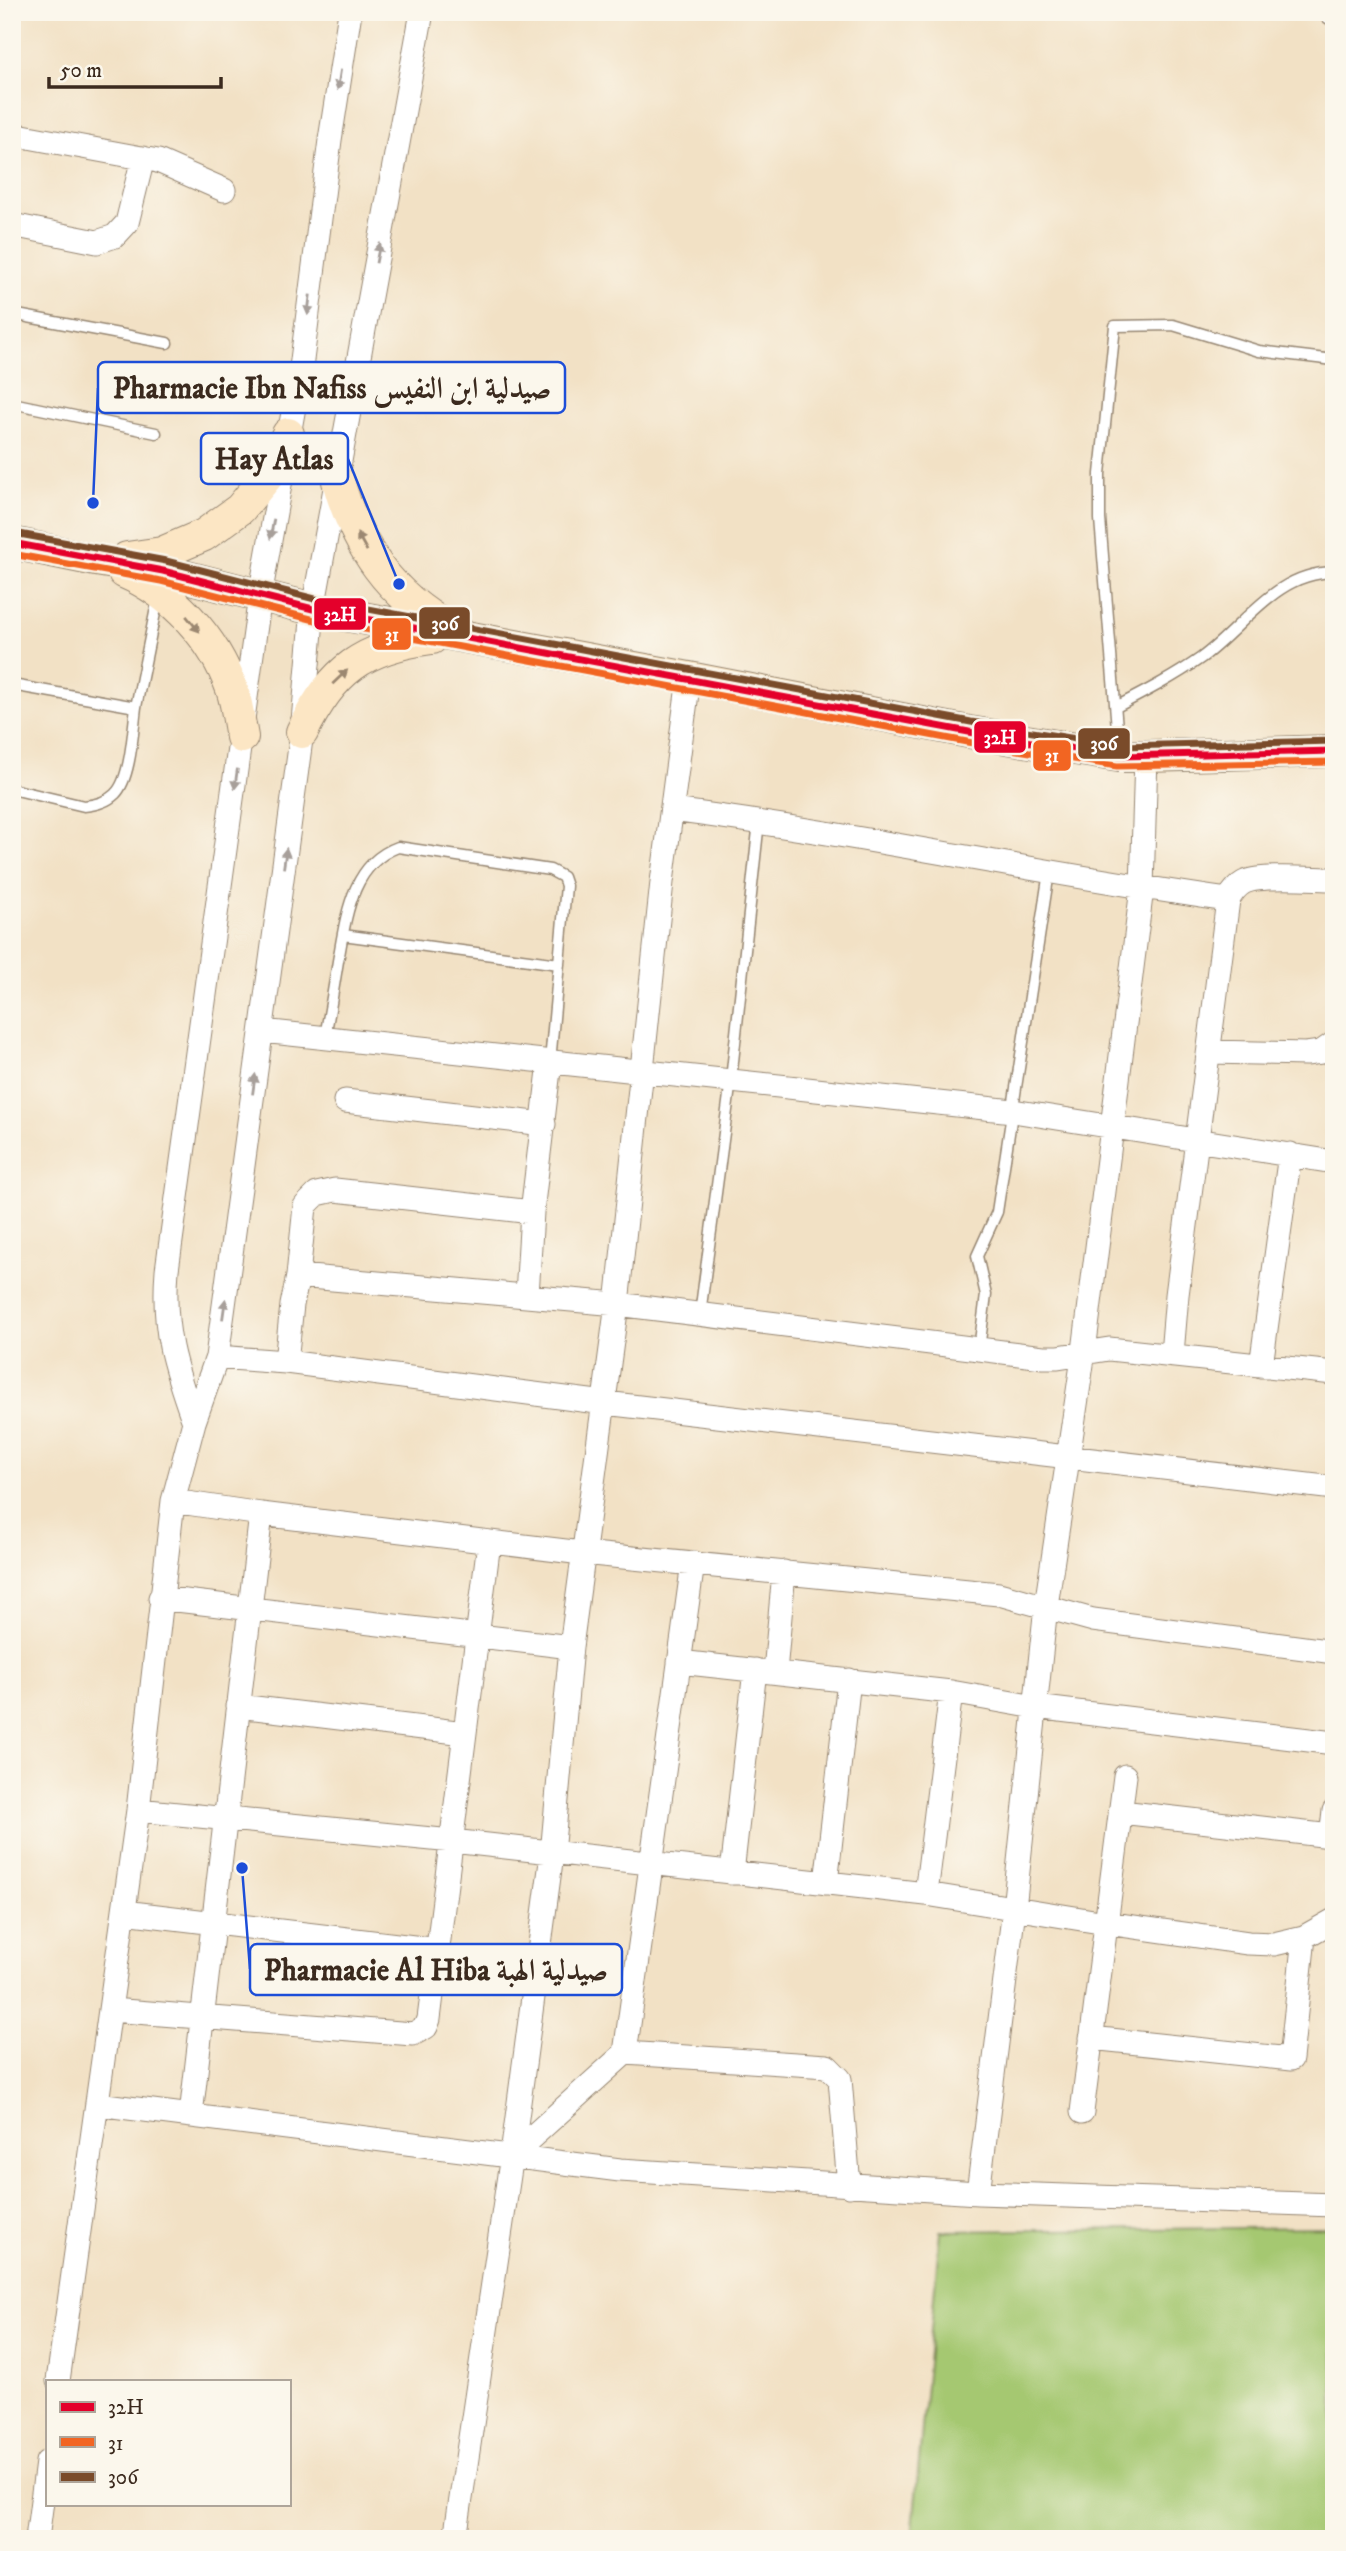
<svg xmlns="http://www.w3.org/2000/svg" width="1346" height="2551" font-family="'IM FELL DW Pica',Amiri,serif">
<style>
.green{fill:#a5c871;stroke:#707948;stroke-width:2}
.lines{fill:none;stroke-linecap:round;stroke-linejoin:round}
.lane-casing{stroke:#968672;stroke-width:13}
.street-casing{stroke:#968672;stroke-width:25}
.secondary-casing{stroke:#968672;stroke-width:34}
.lane{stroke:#fff;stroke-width:10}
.street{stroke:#fff;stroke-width:23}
.secondary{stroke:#fce6c4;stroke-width:32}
.bus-1-casing{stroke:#fbf7ec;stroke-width:12}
.bus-2-casing{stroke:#fbf7ec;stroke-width:12}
.bus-3-casing{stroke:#fbf7ec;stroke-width:12}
.bus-1{stroke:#e4002b;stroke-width:7}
.bus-2{stroke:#f26522;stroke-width:7}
.bus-3{stroke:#7a4b2a;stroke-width:7}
.oneway{fill:#a79f9a}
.oneway2{fill:#9c8871}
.leader{fill:none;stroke:#1d4ed8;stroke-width:2.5}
.callout-dot{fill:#1d4ed8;stroke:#fbf7ec;stroke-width:2.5}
.callout{fill:#fbf7ec;stroke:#1d4ed8;stroke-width:2.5}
.callout-label{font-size:30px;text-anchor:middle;font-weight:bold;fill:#3b2a1e}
.line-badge{stroke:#fbf7ec;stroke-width:2.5}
.badge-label{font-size:19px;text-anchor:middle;font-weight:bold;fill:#fff}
</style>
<rect width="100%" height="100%" fill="#fbf7ec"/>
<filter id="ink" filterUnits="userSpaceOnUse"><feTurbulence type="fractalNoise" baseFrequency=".0143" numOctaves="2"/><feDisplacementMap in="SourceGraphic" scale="14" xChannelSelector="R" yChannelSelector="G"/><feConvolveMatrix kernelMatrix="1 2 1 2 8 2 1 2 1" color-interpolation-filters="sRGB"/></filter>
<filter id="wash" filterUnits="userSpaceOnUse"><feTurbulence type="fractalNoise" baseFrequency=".00686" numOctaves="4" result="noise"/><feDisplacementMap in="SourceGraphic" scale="28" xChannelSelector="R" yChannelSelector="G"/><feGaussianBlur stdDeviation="1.57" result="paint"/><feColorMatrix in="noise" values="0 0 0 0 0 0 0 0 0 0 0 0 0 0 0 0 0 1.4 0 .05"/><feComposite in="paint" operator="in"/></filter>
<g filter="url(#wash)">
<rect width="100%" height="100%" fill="#f2e1c5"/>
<path class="green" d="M1334,2227V2539H912L940,2231Z"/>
</g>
<g filter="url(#ink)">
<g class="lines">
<g class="lane-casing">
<path id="lane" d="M1319,12L1334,22
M12,314L167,343
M12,403L156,433
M12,685L136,707L158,598
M1116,707C1145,692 1174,677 1201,658C1245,626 1274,573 1334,572
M1119,753L1100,519V474L1115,326L1173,325L1259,351L1334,360
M12,789L84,806C95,805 107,802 115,794C131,779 133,729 136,707
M343,935L559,964
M325,1036C330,1011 334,986 338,961C346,918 351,864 398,847L550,870L563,877L566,886L550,1062
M700,1314L731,1080L759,821
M979,1349L986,1295L977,1256L997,1212L1049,872"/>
</g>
<g class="street-casing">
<path id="street" d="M12,134L158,161L224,190
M12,225L97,242L115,236L127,223L143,158
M672,810C858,834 1042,874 1228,900
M262,1031L1013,1111L1334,1162
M1209,1052L1306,1054L1321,1052L1334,1043
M345,1101L544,1124
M298,1276L305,1206L317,1194L335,1190L532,1212
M527,1296L532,1212L550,1062
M1172,1354L1177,1295L1228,900C1232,893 1236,887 1243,883C1258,874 1314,879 1334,879
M217,1357L286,1362L605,1403L1334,1488
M286,1362L292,1305L298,1276L617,1304L1043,1357H1058L1109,1349L1334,1373
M1261,1366L1290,1154
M194,1422C174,1366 162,1330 167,1270L260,596L301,368L330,140L350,12
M173,1501L261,1514L582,1553L999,1594L1093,1620L1334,1652
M160,1598L571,1647
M679,1662L951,1692L1035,1707L1334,1743
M775,1672L784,1572
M238,1706L465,1733
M138,1810L452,1841L926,1894L1106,1923L1248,1943L1274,1944L1304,1937L1334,1920
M1121,1812L1331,1836L1334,1811
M732,1873L755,1670
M826,1883L849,1680
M926,1894L951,1692
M124,1912L439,1950
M111,2010L413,2034L426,2027L429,2019L489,1542
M1091,2038L1291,2059L1304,1937
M625,2053L693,1563
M97,2104L620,2170L978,2193L1334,2205
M1082,2112L1125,1776
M191,2115L261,1514
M512,2155L625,2053L827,2066L840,2079L849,2186
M978,2193L1014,1909L1046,1606L1084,1351L1142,888L1146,756
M58,2381L138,1810L173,1501L194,1422L217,1357L302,732L313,609L422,12
M37,2539L47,2462
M455,2539L512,2155L552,1854L571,1647L617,1304L662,882L689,678"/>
</g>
<g class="secondary-casing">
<path id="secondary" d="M338,481C357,547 389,595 451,629
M12,543L96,560L163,571L313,609L689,678L969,732L1119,756H1146L1334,751
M127,558L162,553L204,535L240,509L269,474L288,434
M124,572C173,593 214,638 232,689C237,704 239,721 242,737
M302,732C332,670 363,647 432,638"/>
</g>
<use href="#lane" class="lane"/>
<use href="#street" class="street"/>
<use href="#secondary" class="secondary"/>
<g class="bus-1-casing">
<path id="bus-1" d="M12,543L163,571L313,609L969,732L1119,756L1334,751"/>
</g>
<g class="bus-2-casing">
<path id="bus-2" d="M12,554L161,581L311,619L967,742L1117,766L1334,762"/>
</g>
<g class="bus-3-casing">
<path id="bus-3" d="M14,533L166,561L315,599L971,722L1120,746L1334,741"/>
</g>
<use href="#bus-1" class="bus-1"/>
<use href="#bus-2" class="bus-2"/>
<use href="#bus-3" class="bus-3"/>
</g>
<defs><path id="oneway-solid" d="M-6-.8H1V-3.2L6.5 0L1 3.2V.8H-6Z" transform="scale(1.75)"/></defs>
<g class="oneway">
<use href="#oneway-solid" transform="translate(339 80) rotate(99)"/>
<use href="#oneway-solid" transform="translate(378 253) rotate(-79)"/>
<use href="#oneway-solid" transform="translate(309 305) rotate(97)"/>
<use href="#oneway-solid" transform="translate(272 529) rotate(100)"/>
<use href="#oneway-solid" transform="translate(236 779) rotate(98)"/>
<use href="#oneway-solid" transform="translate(285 858) rotate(-82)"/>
<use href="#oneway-solid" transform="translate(254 1084) rotate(-82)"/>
<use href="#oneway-solid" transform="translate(224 1309) rotate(-82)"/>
</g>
<g class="oneway2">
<use href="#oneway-solid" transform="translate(362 542) rotate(-119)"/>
<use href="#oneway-solid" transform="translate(193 624) rotate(50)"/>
<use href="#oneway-solid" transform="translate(340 677) rotate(-43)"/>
</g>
</g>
<path class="leader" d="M93 503L98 388M399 584L348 459M242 1868L250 1969"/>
<g class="callout-dot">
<circle cx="93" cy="503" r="7"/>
<circle cx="399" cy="584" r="7"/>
<circle cx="242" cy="1868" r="7"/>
</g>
<g class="callout">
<rect x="98" y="362" width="467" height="51" rx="7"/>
<rect x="201" y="433" width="147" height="51" rx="7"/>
<rect x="250" y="1944" width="372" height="51" rx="7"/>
</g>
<g class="callout-label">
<text x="332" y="398">Pharmacie Ibn Nafiss صيدلية ابن النفيس</text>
<text x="274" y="469">Hay Atlas</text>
<text x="436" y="1980">Pharmacie Al Hiba صيدلية الهبة</text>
</g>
<g class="line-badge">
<rect x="313" y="597" width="54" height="34" rx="7" fill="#e4002b"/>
<rect x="418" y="606" width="53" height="34" rx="7" fill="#7a4b2a"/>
<rect x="371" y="617" width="41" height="34" rx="7" fill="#f26522"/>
<rect x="973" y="720" width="54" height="34" rx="7" fill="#e4002b"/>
<rect x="1077" y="727" width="54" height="33" rx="7" fill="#7a4b2a"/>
<rect x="1032" y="739" width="40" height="33" rx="7" fill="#f26522"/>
</g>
<g class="badge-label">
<text x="340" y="621">32H</text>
<text x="445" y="630">306</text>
<text x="392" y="641">31</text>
<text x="1000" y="744">32H</text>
<text x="1104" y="750">306</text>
<text x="1052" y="762">31</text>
</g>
<rect width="1346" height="2551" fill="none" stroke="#fbf7ec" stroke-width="42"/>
<rect x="46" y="2380" width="245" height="126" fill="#fbf7ec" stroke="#aea59a" stroke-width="2"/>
<rect x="60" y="2402" width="35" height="10" fill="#e4002b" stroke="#aea59a" stroke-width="2"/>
<text x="108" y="2414" font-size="21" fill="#3b2a1e">32H</text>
<rect x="60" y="2437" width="35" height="10" fill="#f26522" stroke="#aea59a" stroke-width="2"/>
<text x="108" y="2450" font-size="21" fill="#3b2a1e">31</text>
<rect x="60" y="2472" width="35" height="10" fill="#7a4b2a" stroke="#aea59a" stroke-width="2"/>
<text x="108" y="2484" font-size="21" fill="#3b2a1e">306</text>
<path d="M49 77v10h172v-10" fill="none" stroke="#3b2a1e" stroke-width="3.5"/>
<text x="60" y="77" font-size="21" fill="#3b2a1e" stroke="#fbf7ec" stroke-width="5" paint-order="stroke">50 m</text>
</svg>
